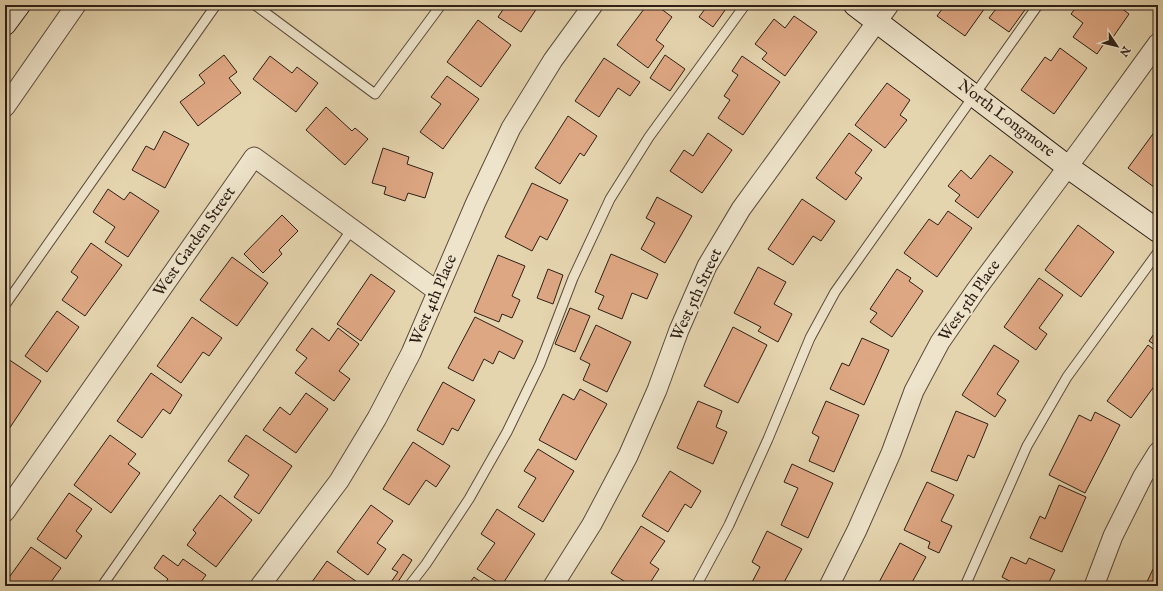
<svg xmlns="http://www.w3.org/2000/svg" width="1163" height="591" font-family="'IM FELL English',serif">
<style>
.building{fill:#dea783;stroke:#2d1f16}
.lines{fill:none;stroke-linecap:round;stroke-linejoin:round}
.lane-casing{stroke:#5b4c3c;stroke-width:11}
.street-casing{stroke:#5b4c3c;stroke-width:21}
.secondary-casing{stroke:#2d1f16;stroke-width:24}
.lane{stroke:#eee4cb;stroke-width:9}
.street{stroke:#eee4cb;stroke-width:19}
.secondary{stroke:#eee4cb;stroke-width:22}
.labels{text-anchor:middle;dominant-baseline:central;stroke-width:4;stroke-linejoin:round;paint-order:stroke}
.street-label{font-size:16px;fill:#2d1f16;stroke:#eee4cb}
</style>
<rect width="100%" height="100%" fill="#e5d5af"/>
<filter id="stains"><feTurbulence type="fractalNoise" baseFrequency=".005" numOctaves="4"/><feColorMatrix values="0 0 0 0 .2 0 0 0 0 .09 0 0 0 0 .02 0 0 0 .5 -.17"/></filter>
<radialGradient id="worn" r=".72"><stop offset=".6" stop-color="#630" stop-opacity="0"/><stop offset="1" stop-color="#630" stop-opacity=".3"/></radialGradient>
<path class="building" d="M506,5H539L521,32L498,17Z
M647,5H656L672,17L656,40L664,46L648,68L617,45Z
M708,5H726L728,6L713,27L699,17Z
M945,5H987L965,36L937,16Z
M999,5H1025L1027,7L1009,32L989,18Z
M1078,5H1117L1129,14L1111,40L1108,38L1097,54L1073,37L1083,23L1071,14Z
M794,16L817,32L785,76L762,59L767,53L755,44L774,19L785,28Z
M478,20L511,45L481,87L447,62Z
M1060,48L1087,68L1054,114L1021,90L1045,57L1051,61Z
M224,55L237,72L229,78L241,93L198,126L180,102L205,83L199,75Z
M665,55L685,69L670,91L650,78Z
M270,56L292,73L297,67L318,83L296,112L253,79Z
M742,56L780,82L743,135L718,118L730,100L724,96L738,75L732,71Z
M604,58L640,82L630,96L618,88L599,117L575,101Z
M447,76L479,99L443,149L420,132L441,104L431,97Z
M887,83L910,100L900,115L907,120L885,148L855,125Z
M326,107L352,131L355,128L368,139L345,165L306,130Z
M568,116L597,136L584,156L580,153L560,184L535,168Z
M1158,127V190L1128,168Z
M164,131L189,144L165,188L132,170L146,146L154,150Z
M708,133L732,150L702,193L670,171L684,150L693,156Z
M849,133L872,150L855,173L862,178L846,200L816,178Z
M383,148L409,157L407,164L433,173L425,198L408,193L405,201L384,194L386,187L372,183Z
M990,155L1013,172L978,218L955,201L960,195L948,186L961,170L971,179Z
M532,183L568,200L547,240L540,236L532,251L505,237Z
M108,189L124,200L130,192L159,211L128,257L105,242L115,227L93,212Z
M657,197L692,216L665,263L641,249L655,223L646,218Z
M802,199L835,221L821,241L813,236L793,265L768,249Z
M948,211L972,228L937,277L904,253L929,219L938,225Z
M282,215L298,231L279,250L282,254L263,273L244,254Z
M1078,225L1114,252L1081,297L1045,270Z
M91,243L122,265L85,316L62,300L78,277L71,272Z
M611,254L658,274L647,299L632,293L622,319L598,309L604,296L595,292Z
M498,255L525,266L512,296L520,300L512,318L502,314L499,322L474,312Z
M232,257L268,283L237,326L200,300Z
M758,267L786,282L774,304L792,314L778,342L758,331L761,327L734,313Z
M548,269L563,275L553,304L537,298Z
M897,269L911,278L909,281L923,291L892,337L870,322L877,313L870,309Z
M371,274L395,291L361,341L337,324Z
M1039,278L1063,295L1039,328L1047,334L1036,350L1004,327Z
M570,308L590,316L575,352L555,344Z
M57,311L79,327L47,372L25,356Z
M192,317L222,338L209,356L203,352L181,383L157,366Z
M475,317L523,341L514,359L499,351L493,364L484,359L473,381L448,368Z
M596,325L631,342L607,392L583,380L590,364L580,359Z
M733,327L767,345L738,403L704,386Z
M312,328L329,341L338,328L359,344L339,371L350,379L334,401L295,373L307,358L296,350Z
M1158,328V347L1149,341Z
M862,338L889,350L864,405L830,389L842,363L849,366Z
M994,345L1019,361L997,394L1006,400L995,417L962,395Z
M1148,345L1158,353V381L1131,418L1107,401Z
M8,359L41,381L7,432L5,430V363Z
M151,373L182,395L170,414L163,409L142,438L117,421Z
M443,382L475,400L458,431L452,428L443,445L417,430Z
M580,389L607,404L576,460L539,440L563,394L574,400Z
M306,393L328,409L296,453L263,430L280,407L290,415Z
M698,401L722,411L716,427L727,432L713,464L677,448Z
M826,401L859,415L834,472L809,461L819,437L812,433Z
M956,411L988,424L974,458L968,455L957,481L931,471Z
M1095,412L1120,425L1085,493L1049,475L1079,415L1091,421Z
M110,435L136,454L128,464L140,473L111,513L74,485Z
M246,435L292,466L259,514L234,497L249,475L228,461Z
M413,442L450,466L436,487L426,480L409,505L383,489Z
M538,449L574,471L543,522L518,507L536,478L524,471Z
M792,464L833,483L808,538L781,525L798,488L784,482Z
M670,471L701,491L691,508L685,504L668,532L642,516Z
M927,482L954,495L941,521L952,526L939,553L928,548L930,542L904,530Z
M1059,485L1086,497L1062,552L1030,538L1040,516L1045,519Z
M69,493L92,509L76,531L82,536L66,559L37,539Z
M220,495L252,520L216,567L187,545L196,533L193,530Z
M371,505L393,521L377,543L386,549L368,575L337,552Z
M497,509L535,534L502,585L477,569L495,543L481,534Z
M641,526L665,541L650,563L659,569L648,586H632L611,573Z
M767,531L802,549L782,586H750L760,567L752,562Z
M900,543L926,557L910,586H877Z
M31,547L61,568L48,586L41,583L38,586H5V583Z
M403,554L412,560L396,585L391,582L398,572L392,569Z
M163,555L178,566L183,559L206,575L198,586H163L168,579L154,568Z
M1011,557L1026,564L1029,558L1055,570L1047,586H1016L1017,585L1002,577Z
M327,561L360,584L359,586H309Z
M1153,569L1158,571V586H1145Z
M474,577L486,586H467Z"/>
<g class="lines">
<g class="lane-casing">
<path id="lane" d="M255,5L375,94L441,5
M5,305L216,5
M102,586L352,229
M409,586L426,564L469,499L507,432L540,364L573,278L610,199L649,137L745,5
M696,586L729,525L768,439L810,338L835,292L1038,5
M965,586L1027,446L1067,377L1158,252"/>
</g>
<g class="street-casing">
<path id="street" d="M5,107L76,5
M5,512L254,157L437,291
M260,586L339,481L377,418L411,353L476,202L511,128L553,60L593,5
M553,586L592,524L628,456L657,390L679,330L707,266L741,209L889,5
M829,586L857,530L891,453L914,391L940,342L976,290L1084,145L1158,43
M1094,586L1113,536L1143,476L1158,452"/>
</g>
<g class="secondary-casing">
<path id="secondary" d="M855,5L1068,167L1158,231
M5,24L19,5"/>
</g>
<use href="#lane" class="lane"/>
<use href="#street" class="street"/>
<use href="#secondary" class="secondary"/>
</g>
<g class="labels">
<g class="street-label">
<text transform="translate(1006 119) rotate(37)">North Longmore</text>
<text transform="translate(195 242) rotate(-55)">West Garden Street</text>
<text transform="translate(697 295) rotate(-65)">West 5th Street</text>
<text transform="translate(434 300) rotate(-67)">West 4th Place</text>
<text transform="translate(970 301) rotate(-55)">West 5th Place</text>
</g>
</g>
<rect width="1163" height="591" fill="none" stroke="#e5d5af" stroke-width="20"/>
<rect x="6" y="6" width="1151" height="579" fill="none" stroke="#2d1f16" stroke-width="2"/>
<rect x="10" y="10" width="1143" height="571" fill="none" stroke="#2d1f16"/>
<g transform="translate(1117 46) rotate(125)" stroke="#eee4cb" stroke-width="3" paint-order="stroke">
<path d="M0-3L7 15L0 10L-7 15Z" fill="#2d1f16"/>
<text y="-6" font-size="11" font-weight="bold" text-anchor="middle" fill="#2d1f16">N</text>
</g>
<rect width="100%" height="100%" filter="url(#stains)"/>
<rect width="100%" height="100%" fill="url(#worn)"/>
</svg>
